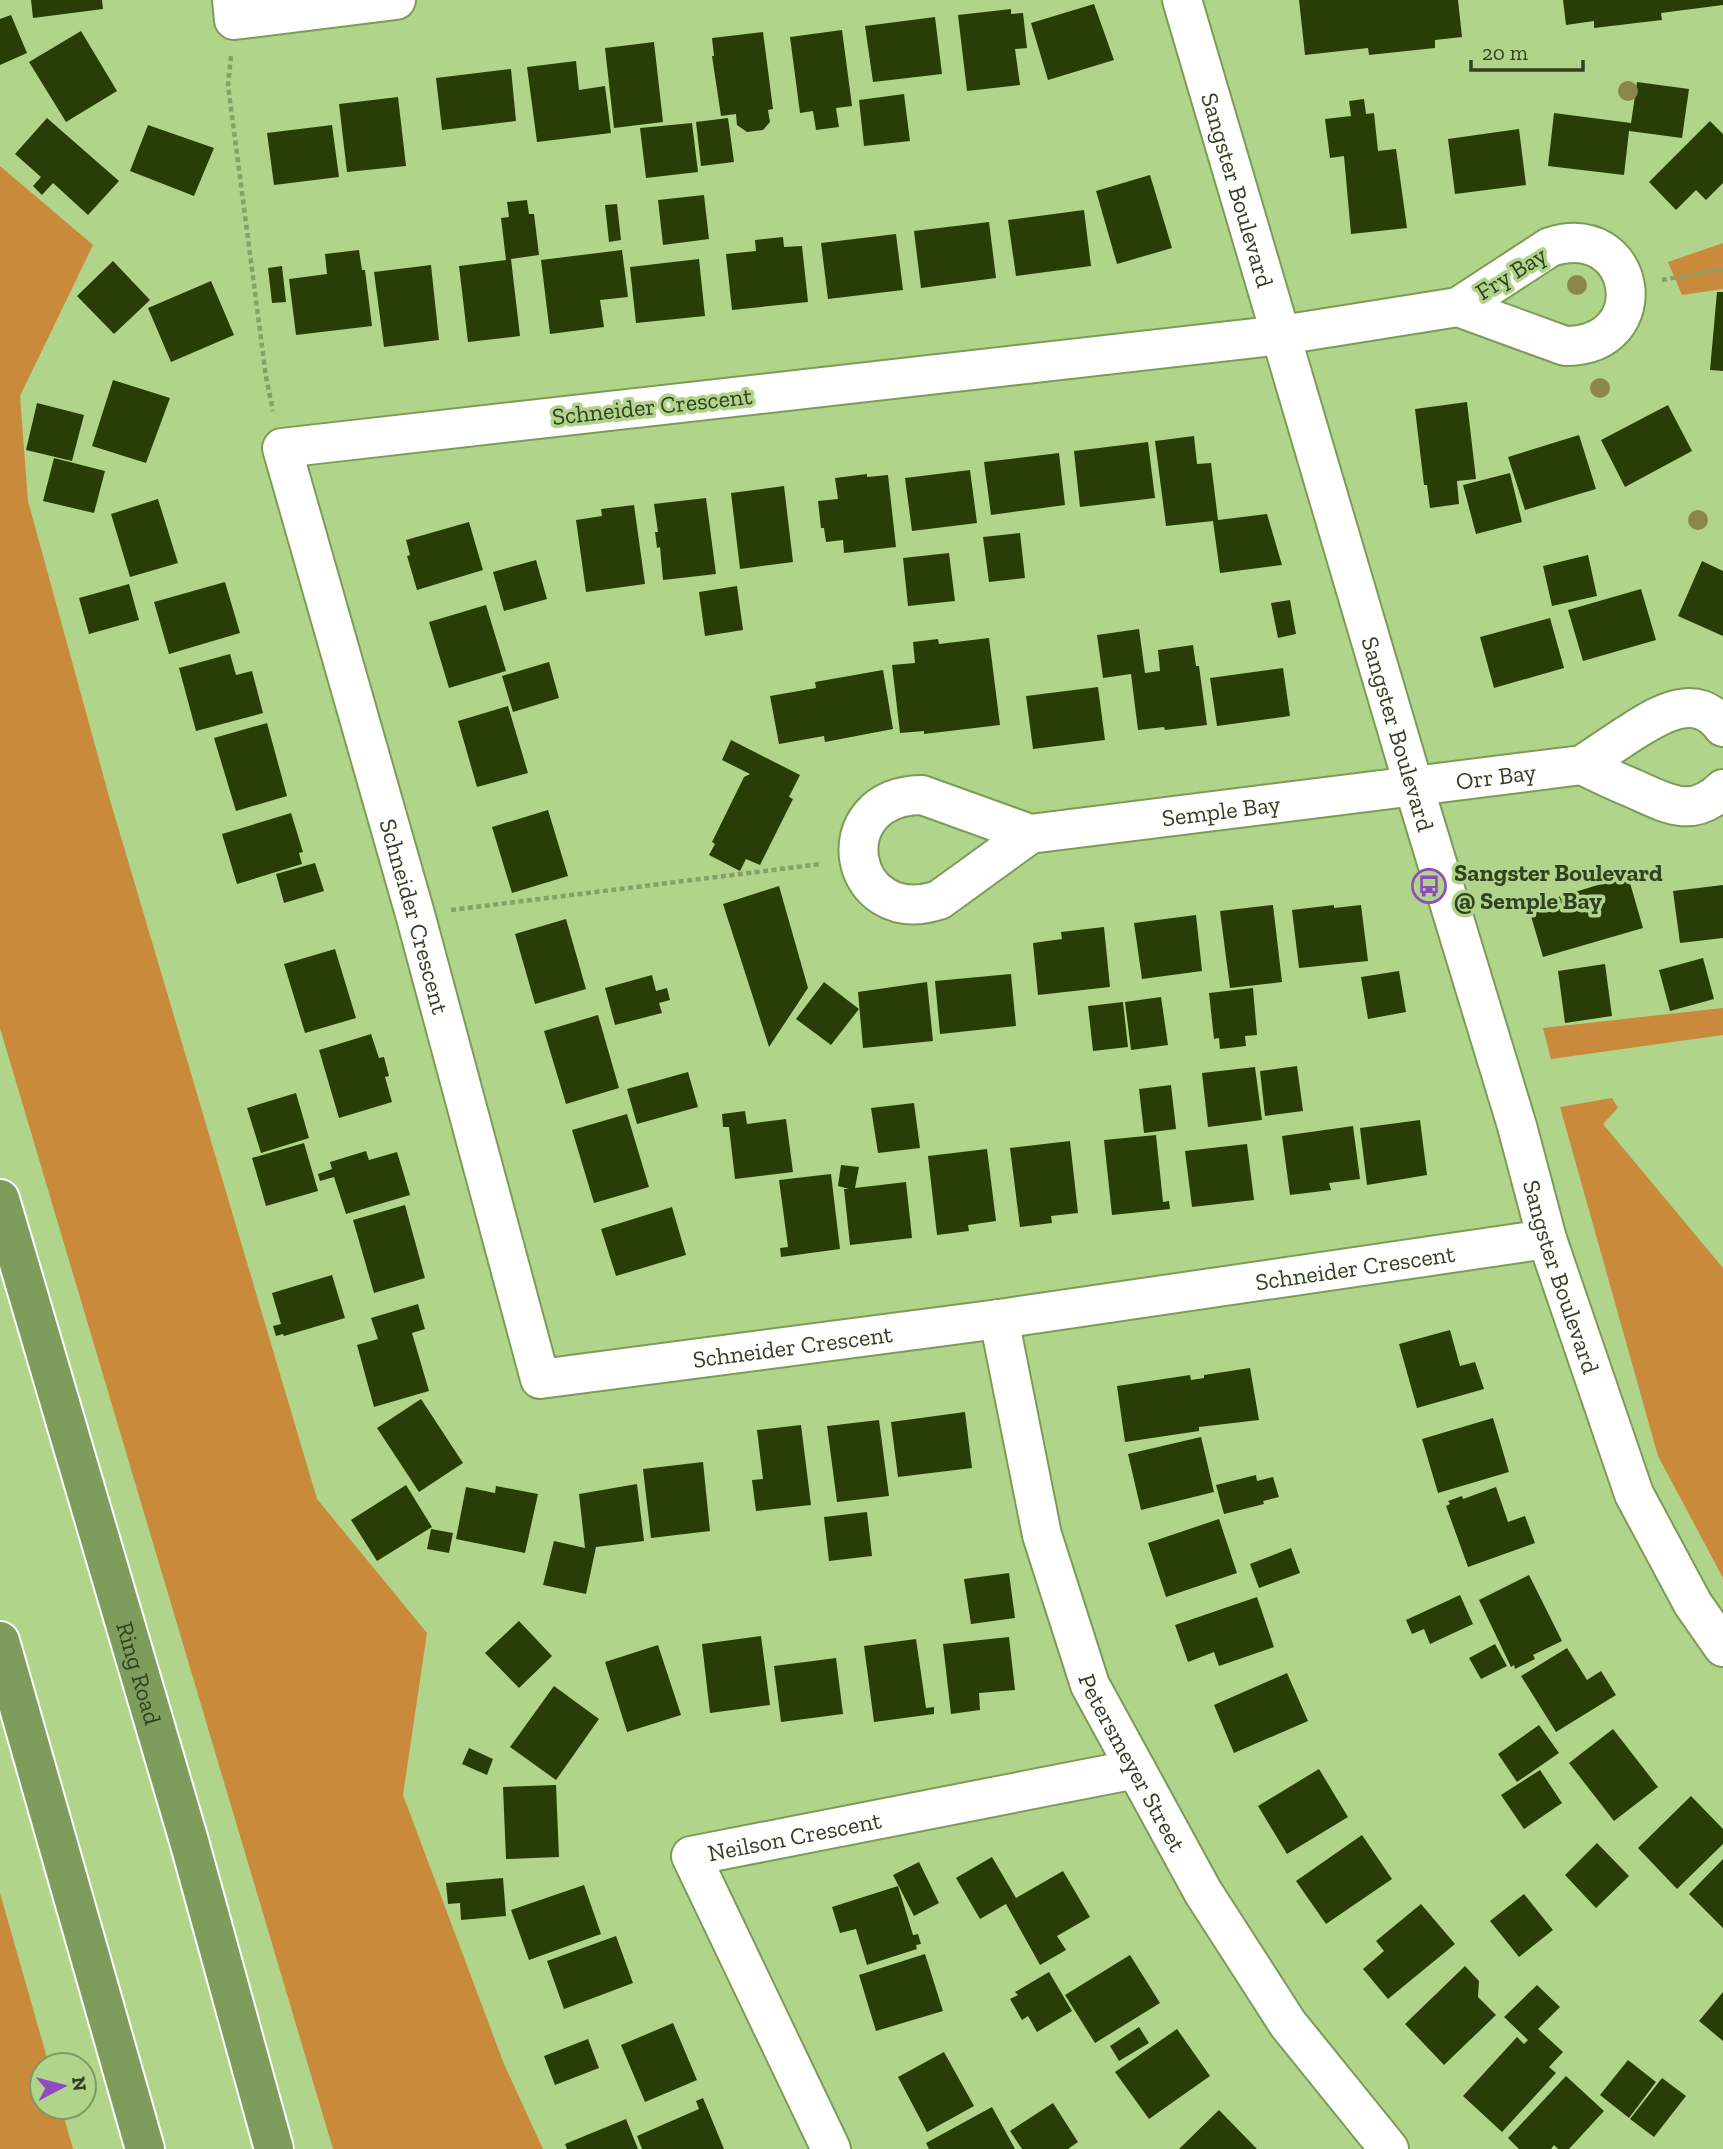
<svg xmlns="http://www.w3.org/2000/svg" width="1723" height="2149" font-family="'Zilla Slab',serif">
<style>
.green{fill:#c98a3c}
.building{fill:#293e06}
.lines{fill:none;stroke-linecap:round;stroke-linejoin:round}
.minor-casing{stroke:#7c9c56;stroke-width:42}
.highway-casing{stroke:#fff;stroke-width:42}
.path{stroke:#86a167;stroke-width:4.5;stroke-dasharray:5 3.5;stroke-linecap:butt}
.minor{stroke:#fff;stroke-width:38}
.highway{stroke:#7e9c5b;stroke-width:38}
.tree{fill:#8a864c}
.labels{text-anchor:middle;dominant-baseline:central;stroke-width:7;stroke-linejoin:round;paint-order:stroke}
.street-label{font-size:24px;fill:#324022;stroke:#b1d48b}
.poi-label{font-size:24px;font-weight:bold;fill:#324022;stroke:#b1d48b;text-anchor:start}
</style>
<rect width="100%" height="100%" fill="#b1d48b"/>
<path class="green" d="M0,166L93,245L20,396L28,501L110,800L317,1499L427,1633L403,1795L504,2064L543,2149H333L0,1028Z
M1723,243V289L1682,295L1668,262Z
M1723,1008V1035L1551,1059L1543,1028Z
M1612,1098L1618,1108L1603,1124L1723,1268V1578L1658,1456L1560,1107Z
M0,1893L49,2065H42V2107H61L73,2149H0Z"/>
<path class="building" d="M31,0H102L103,9L33,18Z
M1299,0H1458L1462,37L1435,40V48L1369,55L1368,48L1305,55Z
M1563,0H1723V5L1661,13L1662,20L1594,28V21L1566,25Z
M1094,4L1114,60L1048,80L1031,23Z
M1011,9V14L1023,13L1027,48L1015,49L1020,85L967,91L958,15Z
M11,15L27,53L0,65V19Z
M935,17L942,74L873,82L865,26Z
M842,30L852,106L836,108L839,127L816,130L813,111L800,113L790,37Z
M81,31L117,91L66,122L29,62Z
M763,32L773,109L768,110L770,122L763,130L747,132L737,125L736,114L721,116L712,56H714L712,38Z
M654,42L663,122L614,128L605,48Z
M576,61L579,90L605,86L611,133L537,142L527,67Z
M511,69L516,121L442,130L436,78Z
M1637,82L1689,89L1682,138L1629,131L1624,175L1548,166L1554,113L1631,123Z
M904,94L910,141L864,146L859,100Z
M398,97L406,166L347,172L339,104Z
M1364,99L1366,114L1374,113L1378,151L1396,149L1407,228L1351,234L1344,156L1330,158L1325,119L1351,116L1349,101Z
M47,118L119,181L88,215L53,183L42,195L33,186L41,177L15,154Z
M728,118L734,162L701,166L696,122Z
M1710,121L1723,134V183L1706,200L1696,190L1676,210L1649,182Z
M692,123L698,172L646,178L640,128Z
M148,125L214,148L194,196L130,171Z
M332,125L339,177L274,185L267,133Z
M1519,129L1526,185L1455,194L1448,139Z
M1150,175L1172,248L1117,264L1096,191Z
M704,195L709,239L663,245L658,200Z
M527,200L529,214H534L539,255L511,259L520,336L468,342L459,266L506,260L501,218L509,217L507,202Z
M617,204L621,240L609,242L605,205Z
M1084,210L1091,266L1016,276L1008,220Z
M989,222L996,278L921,288L914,231Z
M896,234L903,290L828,299L821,243Z
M783,237L784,247L802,246L808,302L732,310L726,254L756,251L755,240Z
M359,250L362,270H365L372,326L296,335L289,279L327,274L325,254Z
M622,250L628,297L600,300L604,327L550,334L541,260Z
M699,259L705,316L636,323L630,267Z
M113,261L150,300L114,334L77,296Z
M431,265L439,340L384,347L374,272Z
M282,266L286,302L272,303L268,268Z
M211,281L234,335L171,362L148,308Z
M1717,292H1723V371L1710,370Z
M113,380L170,398L146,463L92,446Z
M1467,402L1476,479L1457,481L1459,504L1430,508L1427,485H1424L1415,409Z
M37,403L84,415L72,461L26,450Z
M1668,405L1692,451L1625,487L1601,440Z
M1579,435L1596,489L1525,510L1508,457Z
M1194,436L1197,464L1211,463L1218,520L1267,514L1282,565L1220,573L1213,521L1166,526L1155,441Z
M1148,442L1155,498L1080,507L1074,451Z
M1059,453L1065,505L991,515L984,462Z
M54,458L105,471L94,513L43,501Z
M970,470L977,523L912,531L905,478Z
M1510,473L1522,522L1476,534L1463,485Z
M867,474V477L888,475L896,547L844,553L843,540L826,542L824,528H821L818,501L838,499L835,478Z
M784,486L793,562L740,569L731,493Z
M706,498L716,574L663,580L660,547L657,548L655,532H658L654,504Z
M158,499L178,563L130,577L111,514Z
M634,505L645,584L586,592L576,520L602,516L601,509Z
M469,522L483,570L417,590L407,556L410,555L406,540Z
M1020,533L1025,578L989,582L983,537Z
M949,553L955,601L908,606L903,558Z
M1588,555L1597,596L1552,606L1543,566Z
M536,560L547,599L504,611L493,572Z
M1702,561L1723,571V636L1678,616Z
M225,582L240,633L169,654L154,602Z
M129,584L139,620L89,634L79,598Z
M737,586L743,630L705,636L699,592Z
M1641,589L1656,640L1583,661L1568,610Z
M1290,600L1296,634L1278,638L1271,603Z
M486,605L506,671L449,688L429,622Z
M1550,618L1564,668L1494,688L1480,637Z
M1139,629L1145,673L1160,671L1158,650L1193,645L1196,666H1199L1207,725L1165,730L1164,727L1138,730L1131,674L1103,678L1097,635Z
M989,638L1000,725L924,734V731L900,733L892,665L915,663L913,642L938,639L939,644Z
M230,654L236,675L252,671L263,713L196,731L179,668Z
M549,662L559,698L513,712L502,676Z
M1283,668L1290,716L1217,726L1210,678Z
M883,670L893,729L825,742L824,736L779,744L770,696L816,688L815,682Z
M1098,687L1105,740L1033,749L1026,696Z
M508,706L528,773L477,787L458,721Z
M267,723L287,796L236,811L214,738Z
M731,740L800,775L789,797L793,799L760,865L746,859L740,871L709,855L715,844L712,842L744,777L750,774L722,760Z
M548,810L568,876L512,893L492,827Z
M291,813L303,852L299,853L302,864L237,884L222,834Z
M315,863L324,891L284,903L276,874Z
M1628,876L1643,928L1543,957L1528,906Z
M1723,885V938L1680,943L1673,891Z
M779,886L808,988L769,1047L723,904Z
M1273,905L1282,982L1230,988L1220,911Z
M1334,905V908L1361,905L1368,961L1299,968L1292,910Z
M1196,915L1202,971L1142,979L1134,923Z
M566,919L586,989L535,1004L515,934Z
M1104,927L1110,987L1038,995L1033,943L1062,939L1061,932Z
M335,949L356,1018L305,1033L284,964Z
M1703,958L1714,999L1670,1011L1659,970Z
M1605,964L1612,1016L1565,1023L1558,971Z
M1399,971L1406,1012L1368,1019L1361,977Z
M1011,974L1016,1026L940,1034L935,981Z
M652,975L656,991L667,988L670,1000L659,1003L662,1013L615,1025L605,988Z
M824,982L859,1009L831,1045L796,1019Z
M927,982L933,1041L863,1048L858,992Z
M1253,988L1257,1035L1245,1036L1246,1046L1220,1049L1219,1038L1214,1039L1209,993Z
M1161,997L1168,1045L1131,1050L1125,1002Z
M1123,1002L1128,1047L1093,1051L1088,1006Z
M598,1015L619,1088L566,1104L544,1031Z
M371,1034L379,1058L384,1057L389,1076L385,1077L392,1102L339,1118L319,1050Z
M1297,1066L1303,1111L1265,1116L1260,1071Z
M1255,1067L1262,1120L1208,1127L1202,1073Z
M688,1072L698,1107L637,1124L627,1089Z
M1171,1085L1176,1129L1144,1133L1139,1089Z
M296,1093L309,1138L261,1153L247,1108Z
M914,1103L920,1148L878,1153L871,1108Z
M745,1111L747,1124L786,1119L793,1172L735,1179L729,1127H723L722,1114Z
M627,1114L649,1187L594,1203L572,1130Z
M1420,1120L1427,1175L1367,1185L1360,1128Z
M1353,1126L1360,1179L1329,1183L1331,1190L1290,1195L1282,1136Z
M1156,1135L1163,1202L1169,1201L1170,1209L1112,1215L1104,1140Z
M1070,1141L1078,1213L1051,1216L1052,1223L1020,1227L1010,1148Z
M304,1143L318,1191L266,1206L252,1158Z
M1247,1144L1254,1200L1192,1207L1185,1151Z
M987,1149L996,1221L968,1225L969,1231L937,1235L928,1156Z
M366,1151L369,1160L397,1152L410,1195L346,1214L334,1177L320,1181L318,1174L332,1169L330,1162Z
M841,1165L859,1167L855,1188L906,1182L912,1238L850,1245L844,1189H849L838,1186Z
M831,1174L840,1249L781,1257L780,1248L788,1247L779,1180Z
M405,1205L425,1278L374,1293L353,1220Z
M672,1207L686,1255L616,1276L601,1229Z
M332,1275L345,1318L284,1336L283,1334L276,1336L273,1326L281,1324L272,1293Z
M418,1304L425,1329L412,1333L429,1391L374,1407L357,1345L378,1339L371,1318Z
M1450,1330L1460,1366L1475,1362L1484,1389L1417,1408L1399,1344Z
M1250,1368L1259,1420L1199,1427V1431L1125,1442L1117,1386L1190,1375L1191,1380L1204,1378V1375Z
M421,1399L463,1463L419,1492L377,1428Z
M965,1412L972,1468L898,1477L891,1422Z
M1493,1418L1509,1472L1438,1493L1422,1439Z
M879,1420L889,1496L837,1502L827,1426Z
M801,1425L811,1505L756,1511L752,1480L763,1479L757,1430Z
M1201,1437L1214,1492L1141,1510L1128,1454Z
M703,1462L710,1531L651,1538L643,1469Z
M1256,1475L1257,1481L1273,1477L1279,1497L1263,1501L1264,1504L1224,1514L1216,1485Z
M637,1484L644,1541L596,1547L586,1594L543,1585L554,1541L585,1548L579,1494Z
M406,1485L432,1527L377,1561L351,1520Z
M496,1486L538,1494L525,1553L456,1539L466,1487L495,1493Z
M1496,1487L1508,1522L1525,1516L1535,1543L1468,1567L1446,1506L1450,1504L1448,1501L1462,1496L1463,1499Z
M867,1512L872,1556L829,1561L824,1517Z
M1219,1519L1237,1573L1166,1597L1148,1543Z
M431,1529L453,1533L449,1553L427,1549Z
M1291,1548L1300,1573L1259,1588L1250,1564Z
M1009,1573L1015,1618L971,1624L964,1579Z
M1529,1575L1562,1641L1533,1655L1535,1659L1515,1669L1514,1665L1511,1667L1479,1600Z
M1460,1595L1473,1624L1430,1644L1424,1629L1412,1634L1406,1620Z
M1257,1597L1274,1647L1219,1666L1214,1652L1188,1662L1175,1625Z
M519,1621L552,1656L519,1688L485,1653Z
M761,1636L770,1705L710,1713L702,1644Z
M1009,1637L1015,1690L979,1693L980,1710L951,1714L943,1644Z
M916,1639L926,1708L934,1707V1714L874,1722L864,1646Z
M1495,1644L1507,1666L1481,1679L1469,1658Z
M658,1645L681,1715L627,1732L605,1662Z
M1567,1648L1587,1680L1601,1671L1616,1695L1556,1732L1521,1676Z
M836,1658L843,1714L781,1722L774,1666Z
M1287,1673L1308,1721L1234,1753L1214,1705Z
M554,1686L599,1719L556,1780L510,1747Z
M1539,1725L1559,1753L1517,1782L1498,1754Z
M1613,1729L1658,1787L1614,1821L1569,1763Z
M469,1748L493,1759L487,1775L462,1764Z
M1319,1769L1348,1817L1287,1854L1258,1806Z
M1540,1770L1562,1803L1524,1829L1501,1795Z
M556,1785L559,1857L506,1859L503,1787Z
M1691,1796L1723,1829V1844L1677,1889L1638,1848Z
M1362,1835L1392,1879L1326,1924L1296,1881Z
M1597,1843L1629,1876L1596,1908L1565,1875Z
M992,1857L1016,1898L1063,1871L1090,1917L1057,1936L1066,1950L1040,1965L1006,1904L980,1919L956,1878Z
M1723,1859V1928L1689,1894Z
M919,1862L939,1903L914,1916L893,1875Z
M503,1878L506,1916L461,1920L460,1903L448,1904L446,1883Z
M584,1885L601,1934L529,1960L511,1910Z
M898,1886L913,1935L918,1934L921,1944L916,1945L917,1949L867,1965L856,1929L840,1933L832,1907Z
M1524,1894L1553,1930L1519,1957L1490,1921Z
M1421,1904L1455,1944L1388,1999L1363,1969L1384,1951L1376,1941Z
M616,1936L633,1983L564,2009L547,1961Z
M925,1954L943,2011L876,2031L859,1975Z
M1130,1955L1160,2003L1095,2043L1065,1995Z
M1465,1966L1479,1981L1478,1997L1496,2015L1444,2065L1405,2024Z
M1049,1972L1072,2011L1037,2032L1028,2016L1022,2020L1010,1999L1018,1995L1015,1992Z
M1537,1985L1560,2007L1538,2029L1563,2052L1549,2067L1556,2073L1502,2132L1463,2096L1517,2037L1524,2044L1528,2040L1504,2017Z
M1723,1992V2041L1699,2021Z
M673,2023L697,2080L645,2102L621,2045Z
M1139,2027L1149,2043L1119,2061L1110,2046Z
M1177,2029L1210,2076L1149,2119L1115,2072Z
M588,2039L599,2068L555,2085L544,2056Z
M944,2052L974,2106L927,2132L898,2077Z
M1628,2060L1656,2082L1629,2118L1600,2095Z
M1566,2076L1604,2111L1569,2149H1558L1554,2145L1551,2149H1519L1508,2138Z
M1662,2078L1686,2096L1654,2137L1630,2119Z
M703,2098L724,2149H642L637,2136L699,2109L696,2101Z
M1053,2103L1078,2142L1068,2149H1022L1010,2131Z
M992,2107L1015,2149H929L926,2143Z
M1219,2110L1257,2149H1179Z
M626,2119L638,2149H567L565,2144Z"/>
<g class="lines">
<g class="minor-casing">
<g id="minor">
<path d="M232,0L234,20L396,0"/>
<path id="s1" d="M1182,0L1414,787L1517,1126L1547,1239L1634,1494L1693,1604L1723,1647"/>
<path id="s2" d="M1458,307L1565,346C1658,346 1637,219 1550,247L1458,307L1282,335L282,448L415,914L540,1379L999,1319L1547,1239"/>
<path d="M1582,765C1598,773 1615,781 1632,788C1666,803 1692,820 1723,789"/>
<path id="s3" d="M1030,834L939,900C847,930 824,796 922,795L1030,834L1582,765C1597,755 1612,745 1627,735C1656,717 1695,689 1723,727"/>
<path id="s4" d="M999,1319L1042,1535L1090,1685L1203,1892L1288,2024L1389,2149"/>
<path id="s5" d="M831,2149L691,1856L1136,1769"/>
</g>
</g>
<g class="highway-casing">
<g id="highway">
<path id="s6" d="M0,1199L189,1841L274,2149"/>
<path d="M0,1641L145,2149"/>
</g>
</g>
<path class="path" d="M231,56L228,85L266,377L273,411
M1662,280L1723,269
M451,910L821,864"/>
<use href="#minor" class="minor"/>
<use href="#highway" class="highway"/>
</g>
<g class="tree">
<circle cx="1628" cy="91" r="10"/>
<circle cx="1577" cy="285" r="10"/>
<circle cx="1600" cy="388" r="10"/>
<circle cx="1698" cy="520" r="10"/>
</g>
<defs>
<g id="bus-ring" transform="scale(1.75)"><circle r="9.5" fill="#b1d48b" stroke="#904bbf" stroke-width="1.5"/><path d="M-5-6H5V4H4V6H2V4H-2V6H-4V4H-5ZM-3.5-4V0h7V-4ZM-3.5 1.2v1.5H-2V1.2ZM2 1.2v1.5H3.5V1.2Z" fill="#904bbf"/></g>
</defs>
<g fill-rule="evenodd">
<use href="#bus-ring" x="1429" y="886"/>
</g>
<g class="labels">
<g class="street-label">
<text stroke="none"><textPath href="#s1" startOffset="198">Sangster Boulevard</textPath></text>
<text transform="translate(1511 273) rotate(-32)">Fry Bay</text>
<text transform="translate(652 406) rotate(-6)">Schneider Crescent</text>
<text stroke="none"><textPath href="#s1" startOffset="765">Sangster Boulevard</textPath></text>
<text stroke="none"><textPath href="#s3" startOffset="903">Orr Bay</textPath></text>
<text stroke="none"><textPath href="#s3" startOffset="626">Semple Bay</textPath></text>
<text stroke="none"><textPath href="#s2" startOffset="2090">Schneider Crescent</textPath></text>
<text stroke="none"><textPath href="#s2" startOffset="3392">Schneider Crescent</textPath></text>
<text stroke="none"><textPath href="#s1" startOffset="1332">Sangster Boulevard</textPath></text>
<text stroke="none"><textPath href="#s2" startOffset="2824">Schneider Crescent</textPath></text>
<text stroke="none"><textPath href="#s6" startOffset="494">Ring Road</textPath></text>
<text stroke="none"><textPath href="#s4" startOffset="466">Petersmeyer Street</textPath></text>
<text stroke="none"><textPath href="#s5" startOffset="430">Neilson Crescent</textPath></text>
</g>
<g class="poi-label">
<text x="1454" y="872">Sangster Boulevard<tspan x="1454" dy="28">@ Semple Bay</tspan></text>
</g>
</g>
<g transform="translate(63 2086) rotate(83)"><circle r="33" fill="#b1d48b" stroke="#7e9961" stroke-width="2"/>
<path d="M0-5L12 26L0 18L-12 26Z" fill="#904bbf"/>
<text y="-10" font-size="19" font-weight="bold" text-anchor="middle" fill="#324022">N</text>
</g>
<path d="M1471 60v10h112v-10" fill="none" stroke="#324022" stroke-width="3.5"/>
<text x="1482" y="60" font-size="21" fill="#324022" stroke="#b1d48b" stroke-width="5" paint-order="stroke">20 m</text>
</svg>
